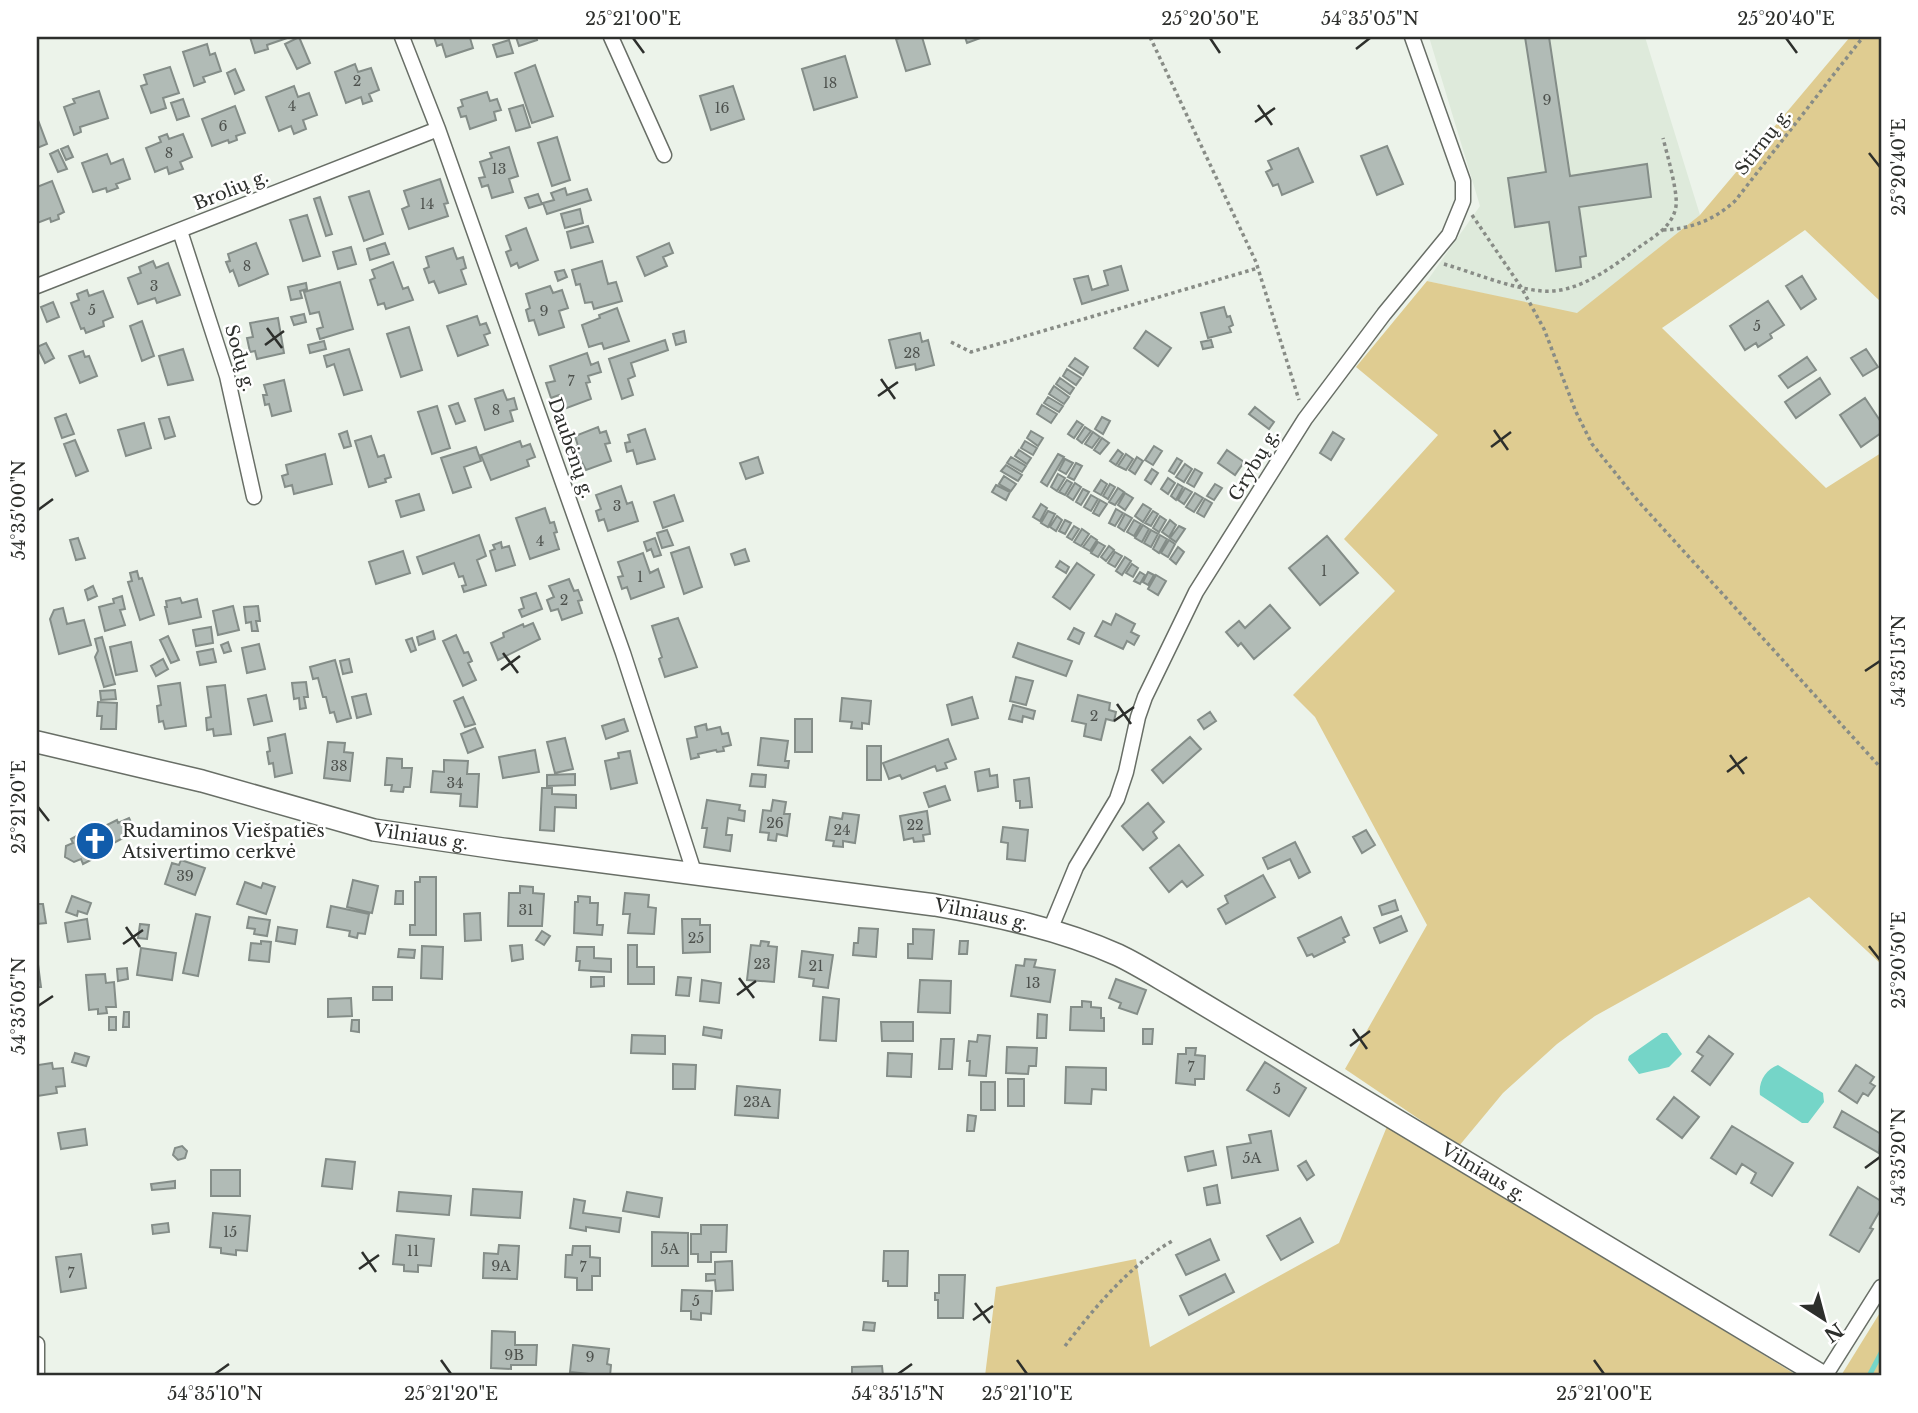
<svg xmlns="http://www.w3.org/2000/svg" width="1918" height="1413" font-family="'Libre Baskerville',serif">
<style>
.built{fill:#deeadb}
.green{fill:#dfcc91}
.water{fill:#75d5c8}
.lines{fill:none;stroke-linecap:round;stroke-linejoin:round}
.stream{stroke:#75d5c8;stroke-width:5}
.building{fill:#b1bbb6;stroke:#848d88;stroke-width:2}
.street-casing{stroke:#686e66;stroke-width:17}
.secondary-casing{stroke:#686e66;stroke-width:24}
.path{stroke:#888c86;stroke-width:3.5;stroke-dasharray:3.5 3.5;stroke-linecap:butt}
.street{stroke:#fff;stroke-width:14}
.secondary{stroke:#fff;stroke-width:21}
.ticks{fill:none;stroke:#2d2f2c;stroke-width:2.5}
.labels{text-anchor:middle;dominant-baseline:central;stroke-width:5;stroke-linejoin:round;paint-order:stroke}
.number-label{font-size:14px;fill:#4e524e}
.street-label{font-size:18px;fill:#2d2f2c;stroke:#fff}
.poi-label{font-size:18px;fill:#2d2f2c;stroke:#fff;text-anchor:start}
.neatline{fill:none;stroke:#2d2f2c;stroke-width:2.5}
.ticks-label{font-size:18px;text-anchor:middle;fill:#2d2f2c}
</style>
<rect width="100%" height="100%" fill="#ecf3ea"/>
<path class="built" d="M1429,37H1645L1700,215L1577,314L1427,281L1480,206Z"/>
<path class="green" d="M1850,37H1881V302L1805,230L1662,328L1826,488L1881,453V964L1809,897L1595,1016L1557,1044L1503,1093L1459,1146L1345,1069L1427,925L1315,717L1293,695L1395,591L1344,539L1438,435L1356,367L1427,281L1577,313L1700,215Z
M1388,1124L1798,1376H985L996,1287L1136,1259L1150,1347L1339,1243Z
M1881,1311V1376H1845L1842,1374Z"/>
<path class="water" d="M1662,1033H1667L1682,1054L1669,1067L1639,1074L1628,1060L1629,1056Z
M1778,1065L1823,1093L1824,1102L1808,1123H1802L1760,1095C1758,1082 1766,1069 1778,1065Z"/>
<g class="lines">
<path class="stream" d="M1869,1376L1881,1353"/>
</g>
<path class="building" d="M250,37H290L267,45L268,49L255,53Z
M299,37L310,63L297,69L285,44Z
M434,37H473L470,38L473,48L446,57L442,44L437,46Z
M516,37H536L537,40L519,46Z
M903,37H922L930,64L906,71L896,39Z
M965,37H983L967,43Z
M1525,37H1549L1570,176L1647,164L1651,197L1579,207L1586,256L1580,257L1581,267L1556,271L1549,222L1515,227L1508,178L1546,172Z
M509,40L513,53L497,57L493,45Z
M207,44L210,55L215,53L221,71L203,77L205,82L194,86L183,52Z
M845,56L857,97L814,110L802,69Z
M355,64L358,72L371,68L379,90L369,94L372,101L363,104L361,97L346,103L335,72Z
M535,65L553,116L532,123L515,73Z
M170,67L179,93L163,98L166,108L151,113L141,86L147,84L144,75Z
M235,69L244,90L235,94L227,73Z
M294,86L298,97L309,93L317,115L303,120L306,129L294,134L291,126L279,131L266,97Z
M733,86L744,119L711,130L700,96Z
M99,91L108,118L80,127L81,132L74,135L64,107L75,103L73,99Z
M487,92L490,101L497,99L501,110L494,112L496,120L470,129L466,116L461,117L458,108L463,106L461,100Z
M183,99L189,116L177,120L171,103Z
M523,105L530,127L516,131L509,109Z
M235,106L245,133L236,136L237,140L229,143L228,140L212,146L202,119Z
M38,120L47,144L37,148V121Z
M167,134L169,139L183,134L192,157L180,162L183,169L169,174L167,167L155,172L146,148L161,142L159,137Z
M557,137L570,180L552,186L538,143Z
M68,146L73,157L66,160L61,149Z
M1387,146L1403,184L1377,195L1361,156Z
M509,147L518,176L509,179L513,192L492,198L488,185L482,187L479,178L485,177L480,162L492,158L490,153Z
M1298,148L1313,182L1282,195L1278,184L1273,186L1266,172L1272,169L1268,161Z
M58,150L67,169L58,172L50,154Z
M107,154L111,164L123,159L130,179L116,184L118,188L107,192L106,188L93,192L82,163Z
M440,179L448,203L444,204L448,216L409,229L402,209L409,206L404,191Z
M52,181L64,212L58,215L59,219L51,222L50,218L37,223V187Z
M565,188L567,195L587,189L591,200L547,214L543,203L554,200L551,193Z
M369,191L383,234L364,241L349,197Z
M538,194L542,204L529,208L525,198Z
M320,197L332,234L326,236L314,199Z
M580,209L583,223L565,228L561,214Z
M307,215L320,256L303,261L290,220Z
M588,226L593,242L571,248L567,232Z
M526,228L538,260L519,268L517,263L511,266L506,252L511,250L506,236Z
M256,243L268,274L239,286L233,270L230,272L226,262L230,261L228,254Z
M385,243L389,254L370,260L367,249Z
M669,243L673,253L663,257L667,266L645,276L637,257Z
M351,247L356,264L338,269L333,252Z
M453,248L457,259L463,257L466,268L461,270L466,284L439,293L434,281L429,283L424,269L429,267L426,257Z
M153,261L156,268L168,263L180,295L157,303L155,298L138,304L128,278L141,273L139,267Z
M602,261L608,284L616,282L622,301L594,309L592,302L585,303L580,284L576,285L572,270Z
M393,262L403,289L408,287L413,300L386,309L384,303L378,305L370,280L375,278L372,270Z
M1121,266L1128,290L1082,304L1074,279L1088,276L1092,290L1108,285L1104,271Z
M564,270L567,277L558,281L555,272Z
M1802,276L1816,299L1801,309L1786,286Z
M340,282L353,329L320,339L317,329L323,327L319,312L310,314L304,292Z
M306,283L307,289L300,291L302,298L291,300L288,287Z
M550,286L553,293L562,290L568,308L559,311L564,327L539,335L534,320L529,321L526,310L530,308L526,294Z
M87,290L89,296L103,291L113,317L103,321L104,326L86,333L84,328L81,329L71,303L79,300L77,294Z
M1768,301L1784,325L1770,334L1772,338L1758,347L1756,343L1745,350L1730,326Z
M53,302L59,317L47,322L41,307Z
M1224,307L1227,317L1230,316L1233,325L1229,327L1231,332L1208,338L1201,313Z
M617,308L629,341L604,349L602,343L589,347L582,325L600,318L599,315Z
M304,314L306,322L294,325L291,317Z
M477,316L480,325L486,323L490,333L484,335L488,345L458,356L447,326Z
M278,318L284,353L257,359L255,351L250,352L247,338L253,337L250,323Z
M142,321L154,356L142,361L130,326Z
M409,327L422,370L401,377L387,334Z
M684,331L686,342L676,345L673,334Z
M1146,331L1171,348L1158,366L1134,348Z
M920,333L922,342L928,340L934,365L916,370L915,364L896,368L889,340Z
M665,340L668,350L631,363L635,376L628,379L633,395L622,399L609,359Z
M1211,340L1213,347L1203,349L1201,342Z
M324,341L326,349L310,353L308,345Z
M46,343L54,358L45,363L37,347Z
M183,349L193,380L168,385L159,356Z
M349,349L362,390L344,395L334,364L327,367L324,356Z
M1866,349L1878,367L1863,376L1851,358Z
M83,351L85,357L89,356L97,376L80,383L69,356Z
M587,353L591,365L598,362L601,372L588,376L590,382L586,383L591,399L564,409L559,395L551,398L546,383L555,381L550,366Z
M1807,357L1816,370L1788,388L1779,376Z
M1075,358L1088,367L1083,375L1069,366Z
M1067,369L1081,378L1076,385L1063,376Z
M1060,378L1074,388L1070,394L1056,384Z
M1820,378L1830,394L1796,418L1785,402Z
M284,380L291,411L272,416L269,404L265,405L263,395H267L264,385Z
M1054,386L1069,397L1064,404L1049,394Z
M503,390L507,400L514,398L517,409L510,411L513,421L485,430L475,399Z
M1048,397L1063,406L1059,412L1044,403Z
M1865,398L1881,422V433L1861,447L1840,415Z
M458,403L465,421L456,424L449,406Z
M1042,405L1057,414L1051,423L1037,414Z
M437,406L450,448L432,454L418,412Z
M1255,407L1274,422L1269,429L1249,414Z
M66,414L74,434L62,438L55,418Z
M169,417L175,436L165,439L159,419Z
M1102,417L1110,421L1103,434L1095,429Z
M1077,421L1083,425L1074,438L1068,434Z
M144,423L151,448L126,456L118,430Z
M598,427L600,433L606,431L610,443L605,444L611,461L586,470L574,447L578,446L575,436Z
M1085,427L1091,431L1082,443L1077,439Z
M645,429L655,459L637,464L633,450L627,452L625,443L630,442L628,435Z
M347,431L351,446L344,448L339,434Z
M1031,431L1043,438L1038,446L1027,438Z
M1093,432L1100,437L1092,448L1085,444Z
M1333,432L1344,439L1331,460L1320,453Z
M371,436L378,457L384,455L391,477L385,479L386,482L369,487L355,441Z
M1102,438L1109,443L1100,454L1094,450Z
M75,440L88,471L76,476L64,444Z
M520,441L522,447L530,444L535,457L527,460L529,466L491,480L481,455Z
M1025,441L1037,448L1033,455L1021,448Z
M1154,446L1162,451L1153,465L1145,460Z
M476,447L481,461L464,467L471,487L453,493L441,458Z
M1019,450L1031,458L1027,464L1015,456Z
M1118,450L1123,454L1116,465L1110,461Z
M1227,450L1244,462L1235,475L1218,463Z
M325,454L332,484L294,494L292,485L285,487L282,476L288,474L286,465Z
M1058,454L1064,457L1047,486L1041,482Z
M1126,454L1133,459L1126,470L1118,466Z
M758,457L763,473L746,479L740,463Z
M1011,457L1026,466L1022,472L1007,463Z
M1137,457L1143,461L1135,474L1129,470Z
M1177,458L1182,461L1174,474L1169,471Z
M1065,459L1073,463L1066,474L1059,470Z
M1076,463L1082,466L1074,480L1068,477Z
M1185,464L1192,469L1184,482L1176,477Z
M1006,465L1022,475L1018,481L1001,471Z
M1152,469L1158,473L1151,484L1145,480Z
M1195,469L1202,473L1194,487L1187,483Z
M1058,474L1065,478L1057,491L1051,487Z
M1004,476L1016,484L1011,491L999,484Z
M1168,478L1175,483L1168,494L1161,489Z
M1067,480L1072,483L1065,495L1059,492Z
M1101,480L1107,484L1101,495L1094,491Z
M1075,483L1081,487L1073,500L1067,496Z
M1110,484L1115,487L1108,499L1103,496Z
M1178,484L1183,487L1176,500L1171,496Z
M1215,484L1222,488L1214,500L1207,496Z
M996,485L1010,492L1006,500L992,492Z
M621,486L627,504L632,502L638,521L608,531L604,519L599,521L596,511L601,509L596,495Z
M1118,488L1124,492L1115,505L1109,502Z
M1185,488L1192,492L1184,504L1178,500Z
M1083,489L1089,492L1081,505L1076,502Z
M1125,493L1133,498L1125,510L1118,505Z
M1195,493L1203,498L1194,512L1186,507Z
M419,494L424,510L401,517L396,501Z
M674,495L683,521L663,528L654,502Z
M1091,495L1098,499L1091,511L1084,507Z
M1205,499L1212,503L1204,517L1197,513Z
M1100,500L1107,504L1099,516L1093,513Z
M1041,504L1047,508L1040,521L1033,517Z
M1143,504L1151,509L1143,522L1135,516Z
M545,508L550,523L554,522L557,532L554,533L559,549L530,559L516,518Z
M1116,509L1123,513L1115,526L1109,523Z
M1048,511L1055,514L1048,527L1041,523Z
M1153,511L1158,514L1151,526L1145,523Z
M1125,514L1132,518L1124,531L1118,527Z
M1057,516L1062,520L1056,531L1050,527Z
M1160,516L1166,520L1159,532L1153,528Z
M1065,520L1071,523L1065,534L1059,531Z
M1134,520L1141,524L1134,536L1127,532Z
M1170,520L1176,525L1169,537L1162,532Z
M1143,525L1149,529L1142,542L1135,538Z
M1074,526L1079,529L1072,540L1067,537Z
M1179,526L1185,529L1176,542L1170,538Z
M1082,529L1089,534L1081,546L1074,542Z
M667,530L673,545L662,548L657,533Z
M1151,530L1158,534L1151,547L1144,543Z
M479,535L486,556L477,560L486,585L464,592L462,586L466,585L463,576L459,577L454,563L423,574L417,557Z
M1160,535L1167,539L1159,553L1153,549Z
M1091,536L1097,540L1090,551L1083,547Z
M1327,536L1358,573L1320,605L1289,568Z
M78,538L85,558L76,560L70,540Z
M655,538L661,555L654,557L651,549L647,551L644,542Z
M1169,540L1175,544L1168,557L1161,553Z
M501,542L502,548L509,546L515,565L496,571L490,551L495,549L493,545Z
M1098,542L1105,546L1098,557L1091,553Z
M1109,546L1114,550L1106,561L1101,557Z
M689,547L702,587L684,594L671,553Z
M1178,547L1184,552L1176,564L1170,559Z
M745,549L749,561L735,565L731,554Z
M403,551L410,573L376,584L369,562Z
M1115,552L1122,556L1115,567L1108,563Z
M643,553L650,573L658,569L664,587L631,599L627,587L622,589L618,577L623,576L618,562Z
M1125,557L1131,561L1122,575L1116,571Z
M1060,561L1069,567L1066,573L1056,567Z
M1077,563L1094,575L1070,609L1053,597Z
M1132,564L1138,568L1133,577L1126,573Z
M137,571L139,579L142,578L154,615L140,620L128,582L132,581L130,573Z
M1140,572L1145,575L1140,584L1134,581Z
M1148,572L1154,575L1148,585L1143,582Z
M1156,575L1166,581L1158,595L1148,589Z
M569,579L574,591L578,590L582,600L578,601L582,613L562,620L558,609L551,611L547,600L554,597L549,586Z
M93,586L97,596L88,600L85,590Z
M536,593L542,609L522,617L519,610L524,608L521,598Z
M122,596L125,609L120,610L125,625L105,631L99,607L114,603L113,599Z
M180,598L182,603L197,599L201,617L169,624L165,607H167L166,601Z
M1270,605L1290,628L1254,659L1241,643L1238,646L1226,632L1239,621L1245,628Z
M233,606L239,630L218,635L213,611Z
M258,606L260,621H256L258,631H252L251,622L246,623L244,607Z
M63,608L67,624L84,620L91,645L59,654L50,619L54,610Z
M1116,614L1135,624L1131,632L1139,636L1134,645L1127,641L1123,649L1095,636L1103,621L1111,625Z
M678,618L697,667L665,677L659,659L662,657L652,626Z
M533,623L540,639L498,660L491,643L504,637L503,633L523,624L524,627Z
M211,627L213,643L196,646L193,630Z
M1074,628L1084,633L1079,644L1068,639Z
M433,631L435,639L419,645L417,637Z
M456,635L464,653L468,652L472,661L468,663L476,680L463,686L443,641Z
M168,636L179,660L171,663L160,640Z
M102,637L115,684L104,687L95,657L98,651L95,639Z
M412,638L416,650L411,652L406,640Z
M131,642L137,671L116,675L110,647Z
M228,642L231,651L224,653L221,645Z
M1018,643L1072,661L1066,676L1013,657Z
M259,644L265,669L247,673L242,648Z
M213,649L216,662L200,665L197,652Z
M163,659L168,669L156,676L151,666Z
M349,659L352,672L343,674L340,661Z
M335,660L351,718L337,722L334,712L330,713L326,697H323L318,678L313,679L310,667Z
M1016,677L1033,681L1026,705L1010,701Z
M306,682L308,697H304L306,708L300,709L299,698L294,699L292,683Z
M180,683L186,726L165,729L163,721L159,722L157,706L161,705L158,686Z
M225,685L231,734L214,736L213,729L207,730L206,718L211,717L207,687Z
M115,690L116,699L101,700L100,691Z
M366,694L371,714L357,718L352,697Z
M266,695L272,721L254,725L248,699Z
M1078,695L1110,703L1109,710L1116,712L1114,721L1106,719L1101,740L1084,736L1086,724L1072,721Z
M463,697L475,724L465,727L454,701Z
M972,697L978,718L952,725L947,705Z
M842,698L871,701L869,724L862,723V729L851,728L852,722L840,721Z
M98,702L117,703L116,729H101L102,716H97Z
M1013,705L1035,711L1033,719L1023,716L1022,722L1009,719Z
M1210,712L1216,721L1204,729L1198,720Z
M624,719L628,731L606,739L602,726Z
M795,719H812V752H795Z
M706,724L707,730L720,727L722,734L728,733L731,745L723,747L724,751L717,752L716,750L698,754L699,757L691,759L687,739L697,737L695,727Z
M475,728L483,747L468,753L461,734Z
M285,734L292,773L275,777L273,763L269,764L267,752L270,751L268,738Z
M1190,737L1201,749L1163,783L1152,770Z
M565,738L573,769L555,773L547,742Z
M761,738L788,741L785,761H789L788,768L758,765Z
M948,739L956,759L945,763L947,768L937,771L935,766L902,779L900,775L889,779L883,763Z
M328,742L345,743L344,752L353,753L350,781L324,778Z
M867,746H881V780H867Z
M535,750L539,772L503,778L499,757Z
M630,751L637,783L611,789L605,761L619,758L618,753Z
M387,758L402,759V768H412L410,787H404L403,792L391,791L392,785H385Z
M444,760L468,761L467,774H479L477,807L460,806L461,794L431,792L433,771L444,772Z
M989,769L990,776L997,775L998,787L978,791L975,772Z
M575,774V785L547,786V775Z
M752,774L766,775L765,787L750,786Z
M1029,778L1032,807L1020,808V801H1016L1014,780Z
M945,786L950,800L929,807L924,793Z
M542,788H552V794L576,795V808L555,807L554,831L540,830Z
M707,800L740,805L739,810L745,811L744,821L728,818L726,835H732L730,851L704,847L707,828H702Z
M773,800L786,802L784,814H790L787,836L777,834L776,841L768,840L769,833L760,832L763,810L771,811Z
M1148,803L1164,822L1153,832L1157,838L1143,850L1122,826Z
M927,811L930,834L923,835L924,841L914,842L913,838L904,840L900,816Z
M843,813L859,815L855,843L843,841V847L833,846L834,841L826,840L830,817L842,819Z
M129,818L134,829L124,834L125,837L106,847L108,851L83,864L81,859L74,862L65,857L66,846L73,843L71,839L95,826L97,830L117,820L118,823Z
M1003,827L1028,830L1025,861L1007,859L1008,843L1001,842Z
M1366,830L1375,845L1362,853L1353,837Z
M1295,842L1310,872L1299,878L1290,859L1268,869L1263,858Z
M1179,845L1203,875L1187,887L1182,881L1169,892L1150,868Z
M181,860L205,868L195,895L165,884L172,863L179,865Z
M1263,875L1275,897L1226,924L1218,909L1228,903L1225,896Z
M420,877H436V935H410V925H415V882H420Z
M353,880L378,886L372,913L347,907Z
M245,882L261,888L263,883L275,887L266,914L237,904Z
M520,886L533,887V893L544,894L542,926H508L509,893H520Z
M396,891H403V904H395Z
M625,893L649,895L648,907L656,908L654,934L628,933L630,914H623Z
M72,896L91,903L87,914L78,911L77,916L66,912Z
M578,896L590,897V903H598L597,925H603L602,935L574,933L575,902H578Z
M1395,900L1398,910L1382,915L1379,906Z
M37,904H43L46,923L37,924Z
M331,906L369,914L365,934L358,933L357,938L349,936L350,931L327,927Z
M480,913L481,940L465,941L464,914Z
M196,914L210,917L198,976L183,973Z
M1401,916L1407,931L1380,943L1374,928Z
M249,917L270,920L267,936L254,934L255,929L247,928Z
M1341,917L1349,935L1343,938L1345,942L1314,957L1312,954L1307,956L1298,938Z
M87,919L90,939L68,942L65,923Z
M682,919H700V925H710V952L683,953Z
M140,924L149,925L147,939L138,938Z
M278,927L297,930L295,944L276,941Z
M859,928L878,929L876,957L853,955L854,943H858Z
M913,929L934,930L932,959L908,958V944H913Z
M542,931L550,936L544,945L536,940Z
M261,941L271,942L269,962L249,960L251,943L261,944Z
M761,941L769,942L768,946L777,947L774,982L747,980L751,945L760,946Z
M960,941H968L967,954H959Z
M522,945L523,959L512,961L510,946Z
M628,945H637V967H654V984H628Z
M422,946L443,947L442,979L421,978Z
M577,947H594V958L611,959V972L579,970L580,961H576Z
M141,948L176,953L172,980L137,975Z
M399,949L415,950L414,958L398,957Z
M802,951L833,955L828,988L813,986L814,979L799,977Z
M37,957L41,987H37Z
M1025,959L1036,960L1034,967L1055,970L1050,1002L1011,996L1016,965L1024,966Z
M127,968L128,979L118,981L117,969Z
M105,974L106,983L114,982L116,1007H106L107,1013L98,1014V1009L89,1010L86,975Z
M591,977H604V986L591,987Z
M678,977L691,978L689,996L676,995Z
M1116,979L1146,990L1137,1014L1119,1008L1121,1003L1109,998Z
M702,980L721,983L719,1003L700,1001Z
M920,980L951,981L950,1013L918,1012Z
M373,987H392V1000H373Z
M823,997L839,999L836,1041L820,1040Z
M351,998L352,1016L328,1017V999Z
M1082,1001L1091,1002V1007L1101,1008V1018H1104V1031L1070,1030L1071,1007H1082Z
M124,1012H129V1027H123Z
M1038,1014L1047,1015L1046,1038H1037Z
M109,1017H116V1030H109Z
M352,1020H359V1032L351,1031Z
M881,1022H913V1041H882Z
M704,1027L722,1030L721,1038L703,1035Z
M1143,1029H1153L1152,1044H1143Z
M632,1035L665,1036V1054L631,1053Z
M978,1035L990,1036L986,1076L969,1075L970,1061H967L969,1041L977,1042Z
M1709,1036L1733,1054L1710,1085L1692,1071L1703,1056L1697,1052Z
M941,1039H954L952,1069H939Z
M1007,1047L1037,1048L1036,1066H1029L1028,1074L1006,1073Z
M1186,1048H1196L1195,1055L1205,1056L1204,1079H1195V1085L1176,1083L1178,1054H1186Z
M75,1053L89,1057L86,1066L72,1062Z
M888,1053L912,1054L911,1077L887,1076Z
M1265,1062L1306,1088L1289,1116L1247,1090Z
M52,1063L53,1069L63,1068L65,1086L56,1087L57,1093L37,1096L38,1065Z
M673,1064L696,1065L695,1089H673Z
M1856,1065L1874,1077L1870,1083L1875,1086L1868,1096L1863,1093L1857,1103L1839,1091Z
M1066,1067L1106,1068V1090L1092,1089L1091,1104L1065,1103Z
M1008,1079H1024V1106H1008Z
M981,1082H995V1110H981Z
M737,1086L780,1090L778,1118L735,1115Z
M1674,1097L1699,1117L1682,1138L1657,1119Z
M1842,1111L1881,1134L1879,1153L1834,1127Z
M968,1115L976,1116L974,1131H967Z
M1732,1126L1793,1163L1772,1196L1751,1183L1756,1173L1742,1164L1736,1174L1711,1158Z
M85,1129L87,1145L61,1149L58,1133Z
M1271,1131L1278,1170L1232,1178L1227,1147L1251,1143L1249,1135Z
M182,1146L187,1151L185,1158L178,1160L173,1155L175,1148Z
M1213,1151L1216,1165L1188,1171L1185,1157Z
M326,1159L355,1162L352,1189L322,1186Z
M1306,1161L1314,1175L1307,1180L1298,1166Z
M211,1170H240V1196H211Z
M175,1181V1188L152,1190L151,1184Z
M1217,1185L1220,1203L1207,1205L1204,1188Z
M1858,1187L1881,1201V1209L1870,1228L1873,1229L1859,1252L1830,1235Z
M473,1189L522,1192L520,1218L471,1215Z
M399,1192L451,1196L449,1215L397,1211Z
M627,1192L662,1198L659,1217L623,1211Z
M574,1199L585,1201L583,1213L621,1218L619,1232L586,1227V1231L570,1228Z
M213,1213L250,1216L247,1251L236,1250V1255L221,1253V1248L210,1247Z
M1300,1218L1313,1242L1281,1260L1267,1236Z
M168,1223L169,1232L153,1234L152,1225Z
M701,1225H727L726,1252H711V1262H698V1254H691V1234H701Z
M652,1232L688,1233V1266H652Z
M396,1235L434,1239L431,1266L418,1265V1272L404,1271V1265L393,1264Z
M1210,1239L1219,1260L1186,1275L1176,1255Z
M499,1245L519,1246L517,1279L483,1278L484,1253L498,1254Z
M573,1246H590V1257L600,1258V1276H592V1290H577V1278L565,1277L566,1255H572Z
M884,1251H908L907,1286H888V1281H883Z
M81,1254L86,1288L61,1292L56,1257Z
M732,1261L733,1290L716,1291L715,1280L706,1281V1274H715V1262Z
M1225,1274L1234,1292L1189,1315L1180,1296Z
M939,1275H965L963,1318H938V1300H935V1293H939Z
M682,1290L712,1291L711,1314L701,1313V1320L691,1319V1311H681Z
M864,1322L875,1323L874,1331L863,1330Z
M492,1331L515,1332V1345H537L536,1365H511V1369L491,1368Z
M573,1345L609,1349L607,1364L611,1365L610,1376L570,1372Z
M882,1366L883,1376H852V1367Z"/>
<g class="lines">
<g class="street-casing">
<path id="street" d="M402,37L438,129L623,653L695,875
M611,37L664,155
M180,231L227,376L254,497
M37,286L438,129
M1050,930L1076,867L1117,799L1126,772L1138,717L1145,697L1196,592L1305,419L1384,314L1449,235L1463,201V181L1412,37
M37,1344V1376
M1825,1376L1881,1287"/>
</g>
<g class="secondary-casing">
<g id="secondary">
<path id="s1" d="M37,742L202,781L374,830L503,849L935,905C998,916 1060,929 1118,955C1137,964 1156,976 1175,987L1822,1376"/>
</g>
</g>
<path class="path" d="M1150,37L1256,262L1299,400
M1472,215L1521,287L1544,329L1576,412L1592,444L1638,501L1881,768
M1663,230C1691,229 1714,220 1735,201L1863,37
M1444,264C1475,273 1509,288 1542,291C1577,294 1611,268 1638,248C1653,237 1673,227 1676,206C1678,192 1667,154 1663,138
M951,342L971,352L1258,268
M1065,1346C1095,1307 1129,1266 1172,1241"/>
<use href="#street" class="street"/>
<use href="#secondary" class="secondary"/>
</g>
<path class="ticks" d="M633,38L644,53M1210,38L1220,53M1786,38L1797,53M1356,49L1370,38M1258,105L1272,125M1255,122L1275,108M1869,153L1880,167M267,328L282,348M265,345L284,331M881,379L895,399M878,396L898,382M1494,430L1508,450M1491,447L1511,432M38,510L53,499M503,653L518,673M501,670L520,656M1865,671L1880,661M1117,704L1131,724M1114,721L1134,707M1730,755L1744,774M1727,772L1747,757M38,807L49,821M126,927L140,947M123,944L143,930M1869,946L1880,960M739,978L754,998M737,995L756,981M38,1006L53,996M1353,1029L1367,1049M1350,1046L1370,1031M1865,1168L1880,1157M362,1252L376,1272M359,1269L379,1255M975,1303L990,1323M973,1320L993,1306M441,1360L451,1374M1017,1360L1027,1374M1594,1360L1604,1374M215,1374L229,1364M898,1374L912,1364"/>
<defs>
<g id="church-disc" transform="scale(2.0125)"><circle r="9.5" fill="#115cab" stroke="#fff"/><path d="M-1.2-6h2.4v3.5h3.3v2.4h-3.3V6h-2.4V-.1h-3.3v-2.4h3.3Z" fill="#fff"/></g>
</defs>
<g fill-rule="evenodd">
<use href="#church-disc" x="95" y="841"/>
</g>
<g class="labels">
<g class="number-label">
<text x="357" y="81">2</text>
<text x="830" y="83">18</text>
<text x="1547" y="100">9</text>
<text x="292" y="106">4</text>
<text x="722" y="108">16</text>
<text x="223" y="126">6</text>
<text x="169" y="153">8</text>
<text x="499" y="169">13</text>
<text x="427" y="204">14</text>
<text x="247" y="266">8</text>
<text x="154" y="286">3</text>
<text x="92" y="310">5</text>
<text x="544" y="311">9</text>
<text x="1757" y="326">5</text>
<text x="912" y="353">28</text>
<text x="571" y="381">7</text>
<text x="496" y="410">8</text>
<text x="617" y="506">3</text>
<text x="540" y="541">4</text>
<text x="1324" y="571">1</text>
<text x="640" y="577">1</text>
<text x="564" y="600">2</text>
<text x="1094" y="716">2</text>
<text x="339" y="766">38</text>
<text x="455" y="783">34</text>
<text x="775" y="823">26</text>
<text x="915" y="825">22</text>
<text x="842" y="830">24</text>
<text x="185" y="876">39</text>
<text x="526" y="910">31</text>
<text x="696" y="938">25</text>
<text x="762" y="964">23</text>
<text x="816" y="966">21</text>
<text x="1033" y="983">13</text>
<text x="1191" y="1067">7</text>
<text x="1277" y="1089">5</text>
<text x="757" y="1102">23A</text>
<text x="1252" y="1158">5A</text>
<text x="230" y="1232">15</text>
<text x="670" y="1249">5A</text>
<text x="413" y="1251">11</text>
<text x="501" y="1266">9A</text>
<text x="583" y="1267">7</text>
<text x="71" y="1273">7</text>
<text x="696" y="1301">5</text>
<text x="514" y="1355">9B</text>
<text x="590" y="1357">9</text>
</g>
<g class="street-label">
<text transform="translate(1763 142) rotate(-52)">Stirnų g.</text>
<text transform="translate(231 190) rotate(-22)">Brolių g.</text>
<text transform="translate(240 358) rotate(74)">Sodų g.</text>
<text transform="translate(571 448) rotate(71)">Daubėnų g.</text>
<text transform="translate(1254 465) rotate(-59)">Grybų g.</text>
<text stroke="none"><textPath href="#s1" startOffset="396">Vilniaus g.</textPath></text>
<text stroke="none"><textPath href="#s1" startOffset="962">Vilniaus g.</textPath></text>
<text stroke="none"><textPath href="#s1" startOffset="1530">Vilniaus g.</textPath></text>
</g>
<g class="poi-label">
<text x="122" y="831">Rudaminos Viešpaties<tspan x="122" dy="21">Atsivertimo cerkvė</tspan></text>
</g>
</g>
<rect width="1918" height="1413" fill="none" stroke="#ffffff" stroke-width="77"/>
<g transform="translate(1824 1319) rotate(144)" stroke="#ffffff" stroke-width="5" paint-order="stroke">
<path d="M0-5L12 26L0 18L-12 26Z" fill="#2d2f2c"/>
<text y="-10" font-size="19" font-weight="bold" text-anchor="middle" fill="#2d2f2c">N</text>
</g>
<rect x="38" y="38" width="1842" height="1336" class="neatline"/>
<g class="ticks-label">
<text x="633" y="25">25°21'00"E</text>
<text x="1210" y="25">25°20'50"E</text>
<text x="1370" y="25">54°35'05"N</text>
<text x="1786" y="25">25°20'40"E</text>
<text transform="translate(1899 167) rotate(-90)" y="6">25°20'40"E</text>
<text transform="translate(19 510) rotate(-90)" y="6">54°35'00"N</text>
<text transform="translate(1899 661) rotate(-90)" y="6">54°35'15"N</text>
<text transform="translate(19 807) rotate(-90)" y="6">25°21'20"E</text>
<text transform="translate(1899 960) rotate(-90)" y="6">25°20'50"E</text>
<text transform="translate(19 1006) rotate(-90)" y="6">54°35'05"N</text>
<text transform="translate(1899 1157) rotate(-90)" y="6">54°35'20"N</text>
<text x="215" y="1400">54°35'10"N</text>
<text x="451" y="1400">25°21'20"E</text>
<text x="898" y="1400">54°35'15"N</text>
<text x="1027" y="1400">25°21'10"E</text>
<text x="1604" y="1400">25°21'00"E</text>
</g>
</svg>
